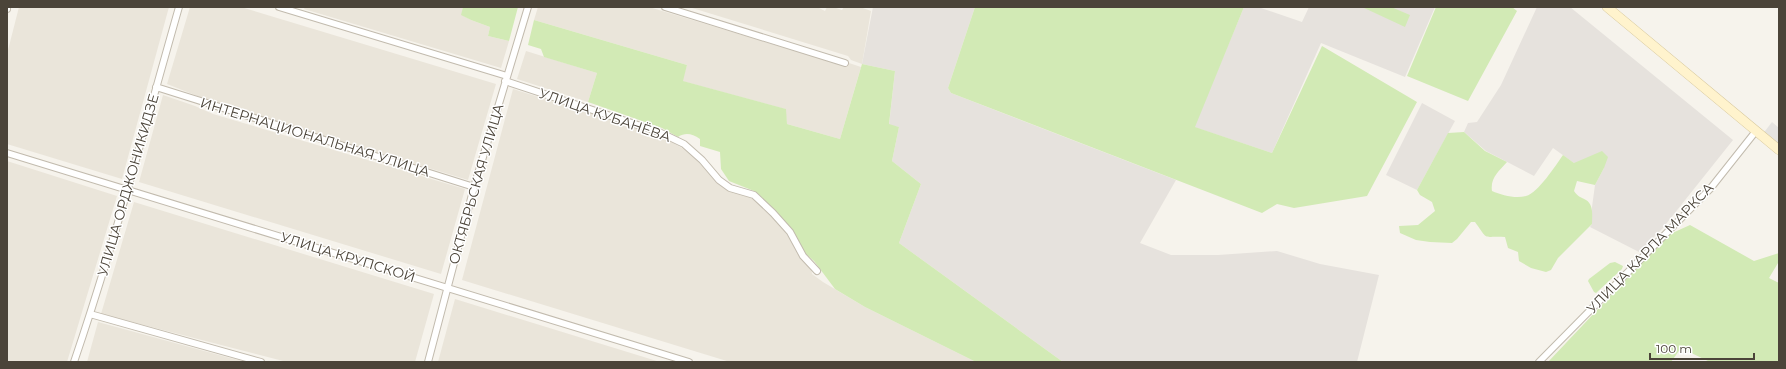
<svg xmlns="http://www.w3.org/2000/svg" width="1786" height="369" font-family="Montserrat,sans-serif">
<style>
.residential{fill:#eae5da}
.industrial{fill:#e6e2dd}
.green{fill:#d2eab5}
.parking{fill:#e5e3e0}
.lines{fill:none;stroke-linecap:round;stroke-linejoin:round}
.minor-casing{stroke:#c2bbae;stroke-width:8}
.secondary-casing{stroke:#d6c79b;stroke-width:10}
.minor{stroke:#fff;stroke-width:6}
.secondary{stroke:#fff3cd;stroke-width:9}
.labels{text-anchor:middle;dominant-baseline:central;stroke-width:3;stroke-linejoin:round;paint-order:stroke}
.street-label{font-size:14px;fill:#4b4439;stroke:#fff}
</style>
<rect width="100%" height="100%" fill="#f6f3ec"/>
<path class="residential" d="M19,7H169L122,179L7,144V54Z
M190,7H241L496,84L468,180L215,103L167,84Z
M305,7H463L462,15L471,20L490,27L488,36L509,41L501,68L304,9Z
M538,7H649L839,64L849,63L861,67L840,139L787,124L785,109L682,81L687,65L534,20Z
M689,7H817L825,11L827,7H833L842,10L844,7H860L871,11L862,64L851,60L848,56Z
M526,51L597,73L588,102L517,79Z
M513,89L657,134L682,148L701,162L730,190L753,198L771,216L788,236L802,258L811,266L812,274L823,282L865,307L976,362H730L462,280Z
M163,95L195,106L213,114L465,189L441,274L139,182Z
M7,161L117,196L67,362H7Z
M134,202L434,294L415,362H287L101,314Z
M455,299L660,362H438Z
M98,322L230,358L247,362H87Z"/>
<path class="industrial" d="M873,7H975L948,88L951,93L1176,180L1140,243L1171,255H1218L1277,251L1320,264L1379,275L1357,362H1063L899,243L921,184L892,161L899,127L889,125L895,71L862,64Z
M1244,7H1258L1302,22L1309,7H1435L1405,77L1321,43L1272,153L1194,127Z
M1537,7H1570L1733,140L1662,229L1639,252L1590,227L1592,224V207L1595,185L1604,168L1574,163L1553,148L1534,176L1486,151L1464,132L1468,123L1477,122L1501,85Z
M1422,103L1455,121L1417,190L1386,175Z"/>
<path class="green" d="M463,7H518L509,41L488,36L490,27L471,20L461,15Z
M975,7H1244L1195,127L1272,153L1322,46L1417,102L1367,196L1294,208L1277,204L1262,213L951,93L948,88Z
M1362,7H1391L1410,15L1405,27Z
M1436,7H1512L1517,11L1468,101L1407,76Z
M534,20L687,65L683,81L786,109L787,124L840,139L862,64L895,71L889,124L899,127L892,161L921,184L899,243L1063,362H976L865,307L835,289L814,261L806,254L792,231L776,211L754,191L729,181L721,169L720,152L700,146V139C692,134 686,132 678,137L662,128L588,102L597,73L544,57L541,49L528,45Z
M1464,132L1485,151L1507,162C1499,171 1490,178 1492,191C1502,195 1515,199 1526,196C1538,193 1556,165 1563,155L1574,163L1602,151L1608,157L1604,168L1595,185L1577,181L1574,191C1578,197 1581,197 1586,200C1594,205 1592,216 1592,224L1558,258L1551,270L1546,272L1531,268L1519,261L1518,252L1508,248L1505,237C1481,236 1489,241 1475,222H1471L1457,239L1452,243L1430,242L1416,240L1400,233L1399,226L1418,225L1435,211L1432,202L1420,195L1417,190L1448,133Z
M1690,225L1754,261L1779,253L1778,263L1769,278L1779,283V359L1777,362H1710L1681,348L1671,362H1548L1668,235Z
M1615,262L1623,266L1622,269L1596,293L1594,292L1588,281L1589,279L1610,263Z"/>
<path class="parking" d="M1772,122L1779,128V150L1762,135Z"/>
<g class="lines">
<g class="minor-casing">
<path id="minor" d="M279,7L507,76
M665,7L845,63
M7,9V7
M505,81L659,132L684,144L702,160L719,180L730,188L754,195L773,213L790,232L803,256L817,271
M156,87L474,187
M7,153L689,362
M90,314L261,362
M74,362C114,245 145,126 179,7
M428,362L474,187L528,7
M1539,362L1710,189L1756,131"/>
</g>
<g class="secondary-casing">
<path id="secondary" d="M1607,7L1779,150"/>
</g>
<use href="#minor" class="minor"/>
<use href="#secondary" class="secondary"/>
</g>
<g class="labels">
<g class="street-label">
<text transform="translate(605 115) rotate(19)">УЛИЦА КУБАНЁВА</text>
<text transform="translate(315 137) rotate(17)">ИНТЕРНАЦИОНАЛЬНАЯ УЛИЦА</text>
<text transform="translate(476 184) rotate(-74)">ОКТЯБРЬСКАЯ УЛИЦА</text>
<text transform="translate(128 185) rotate(-74)">УЛИЦА ОРДЖОНИКИДЗЕ</text>
<text transform="translate(1650 248) rotate(-46)">УЛИЦА КАРЛА МАРКСА</text>
<text transform="translate(348 257) rotate(17)">УЛИЦА КРУПСКОЙ</text>
</g>
</g>
<rect width="1786" height="369" fill="none" stroke="#4b4439" stroke-width="16"/>
<path d="M1650 353v6h104v-6" fill="none" stroke="#4b4439" stroke-width="2"/>
<text x="1656" y="353" font-size="12" fill="#4b4439" stroke="#ffffff" stroke-width="3" paint-order="stroke">100 m</text>
</svg>
